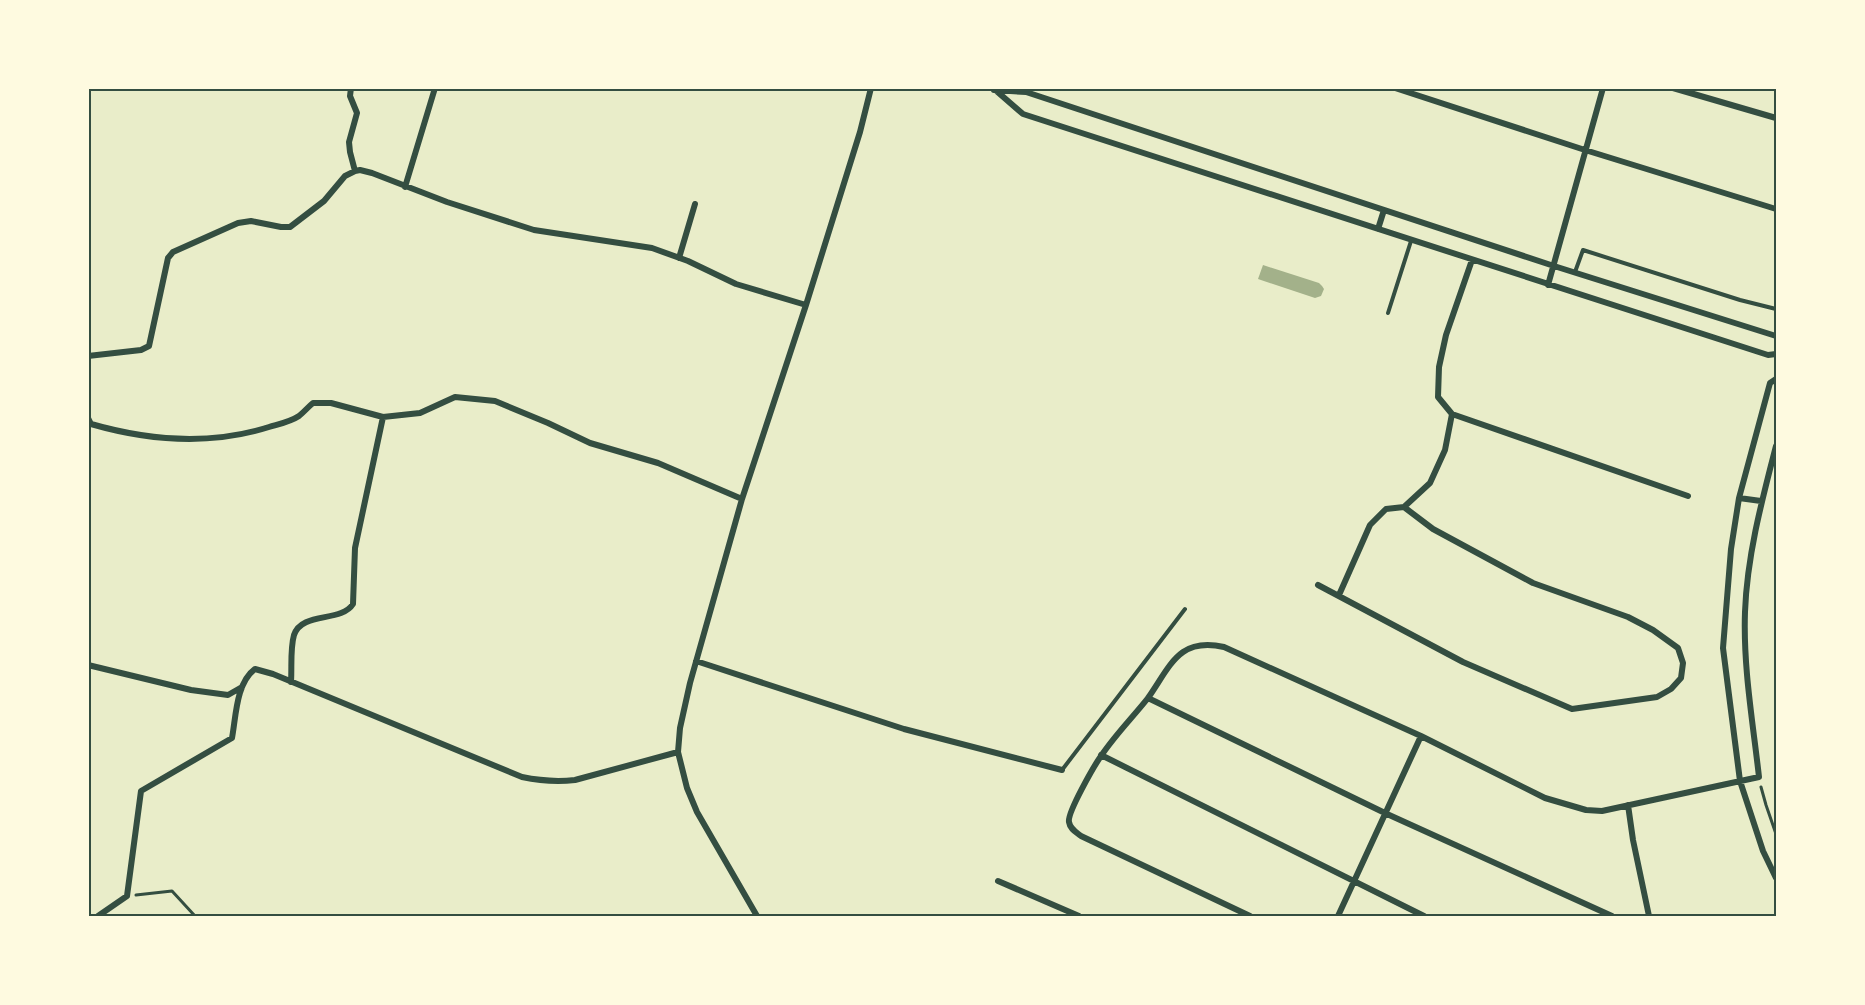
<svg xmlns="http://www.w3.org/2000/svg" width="1865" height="1005" font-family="'Public Sans',sans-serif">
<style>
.water{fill:#a3b18a}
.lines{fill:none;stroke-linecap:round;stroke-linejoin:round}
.path{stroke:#344e41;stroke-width:3}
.service{stroke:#344e41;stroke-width:4}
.minor{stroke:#344e41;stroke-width:6}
.neatline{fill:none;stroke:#344e41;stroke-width:2}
</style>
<rect width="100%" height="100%" fill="#e9edc9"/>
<path class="water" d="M1263,265L1319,283L1322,286L1324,289L1321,296L1315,298L1258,279Z"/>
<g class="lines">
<path class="path" d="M1761,787L1766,805L1776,834
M136,895L172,891L195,916"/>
<path class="service" d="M1575,272L1583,250L1740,300L1776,309
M1388,313L1411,241
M1062,770L1185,609"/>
<path class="minor" d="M351,88L350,96L357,113L349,142L350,152L355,171
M993,88L1023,114L1768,355L1776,354
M1395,88L1585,150L1776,209
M1673,88L1776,118
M994,90L1026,92L1554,266L1776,336
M405,187L435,88
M1378,229L1384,210
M679,258L695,204
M1548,285L1603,88
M88,356L141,350L149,346L168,258L173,252L238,223L251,221L281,227H290L324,201L345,176L355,171L360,170L372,173L447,202L534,230L652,248L688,261L736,284L806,305
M1776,379L1770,383L1739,498L1731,549L1723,648L1740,781L1763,851L1776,878
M1452,414L1438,397L1439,367L1446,335L1472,260
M88,418L91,424C150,441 209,446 269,427C279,424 290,422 299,416C304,412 308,407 313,403H331L383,417
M1739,498L1761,501
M1404,507L1430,483L1445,450L1452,414L1688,496
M1318,585L1463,662L1572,709L1657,697L1671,689L1681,678L1683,663L1678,648L1653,630L1628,617L1533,583L1433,529L1404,507L1386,509L1370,525L1339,595
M696,661L904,729L1062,770
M88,665L191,690L228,695L242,687
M291,682C292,667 290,649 294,635C302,611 341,623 353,604L355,548L383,417L420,413L455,397L495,401L548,423L590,443L658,463L742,499
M1148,698C1133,717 1115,735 1101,756C1094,766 1067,813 1069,822C1070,829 1076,832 1081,836L1250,916
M1101,755L1424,916
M1628,805L1633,840L1649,916
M998,881L1079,916
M98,916L127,896L141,791L232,738C236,717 236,683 255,669L273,674L522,777C541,781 556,782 575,780L678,752
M757,916L697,812L687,788L678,752L680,728L690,683L742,499L806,305L860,132L871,88
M1338,916L1421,736
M1612,916L1387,814L1148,698C1171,665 1179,637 1224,647L1421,736L1545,798L1586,810L1602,811L1759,777C1753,723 1743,667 1745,612C1747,556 1762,500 1776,446"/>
</g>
<rect width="1865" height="1005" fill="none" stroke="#fefae0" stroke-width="180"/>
<rect x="90" y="90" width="1685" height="825" class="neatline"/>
</svg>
